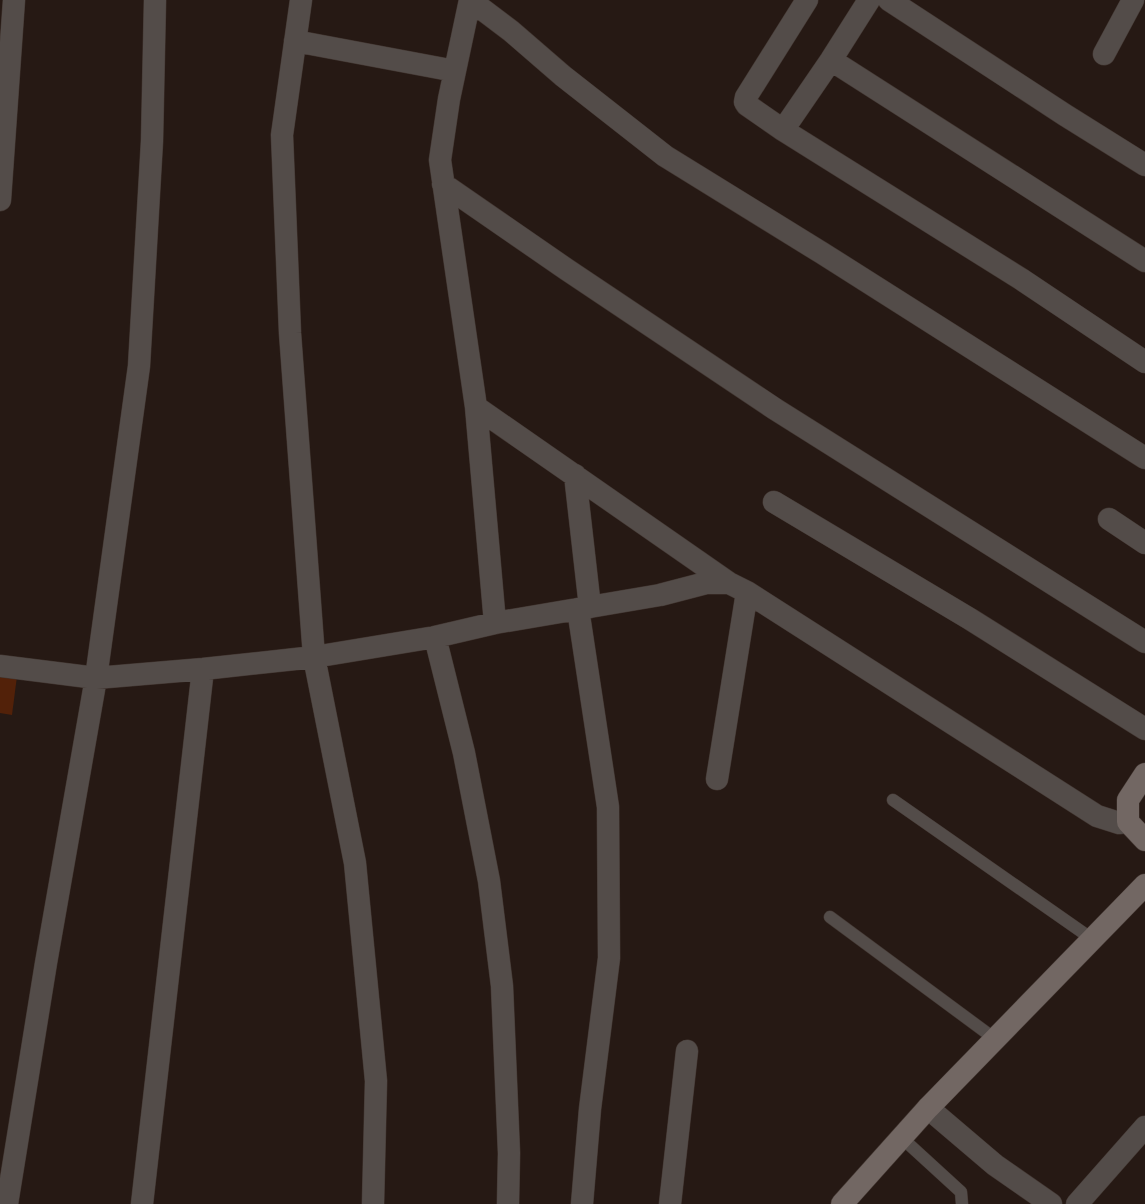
<svg xmlns="http://www.w3.org/2000/svg" width="1145" height="1204" font-family="'Fira Sans',sans-serif">
<style>
.building{fill:#522109}
.lines{fill:none;stroke-linecap:round;stroke-linejoin:round}
.lane-casing{stroke:#423631;stroke-width:13}
.street-casing{stroke:#423631;stroke-width:23}
.secondary-casing{stroke:#423631;stroke-width:23}
.lane{stroke:#534c49;stroke-width:12}
.street{stroke:#534c49;stroke-width:22}
.secondary{stroke:#726763;stroke-width:22}
</style>
<rect width="100%" height="100%" fill="#261914"/>
<path class="building" d="M0,673L17,676L12,715L0,713Z"/>
<g class="lines">
<g class="lane-casing">
<path id="lane" d="M893,800L1092,939
M830,917L995,1039
M902,1138L961,1192L962,1204"/>
</g>
<g class="street-casing">
<path id="street" d="M301,0L282,135L290,333L314,657L355,863L376,1081L373,1204
M470,0L511,31L563,76L665,156L822,253L1145,458
M470,0L449,99L440,160L476,407L495,623
M807,0L746,97L745,102L747,105L783,130L1021,279L1145,362
M889,0L1065,115L1145,165
M295,41L455,71
M1104,54L1133,0
M831,60L1145,261
M783,130L831,60L869,0
M443,184L566,269L775,409L1145,642
M0,200L14,0
M476,407L729,583L747,592L1097,816L1119,823L1128,822
M575,475L590,607
M774,502L970,619L1145,729
M1109,519L1145,543
M578,609L608,807L609,958L590,1109L582,1204
M435,637L464,753L489,881L502,986L509,1153L508,1204
M0,666L96,678L203,669L314,657L435,637L495,623L660,595L706,583H729
M717,779L747,592
M928,1108L995,1165L1051,1204
M7,1204L46,963L96,678L139,366L152,141L155,0
M142,1204L203,669
M670,1204L687,1051
M1077,1204L1145,1127"/>
</g>
<g class="secondary-casing">
<path id="secondary" d="M1145,774L1128,800V822L1145,840
M842,1204L928,1108L1145,885"/>
</g>
<use href="#lane" class="lane"/>
<use href="#street" class="street"/>
<use href="#secondary" class="secondary"/>
</g>
</svg>
